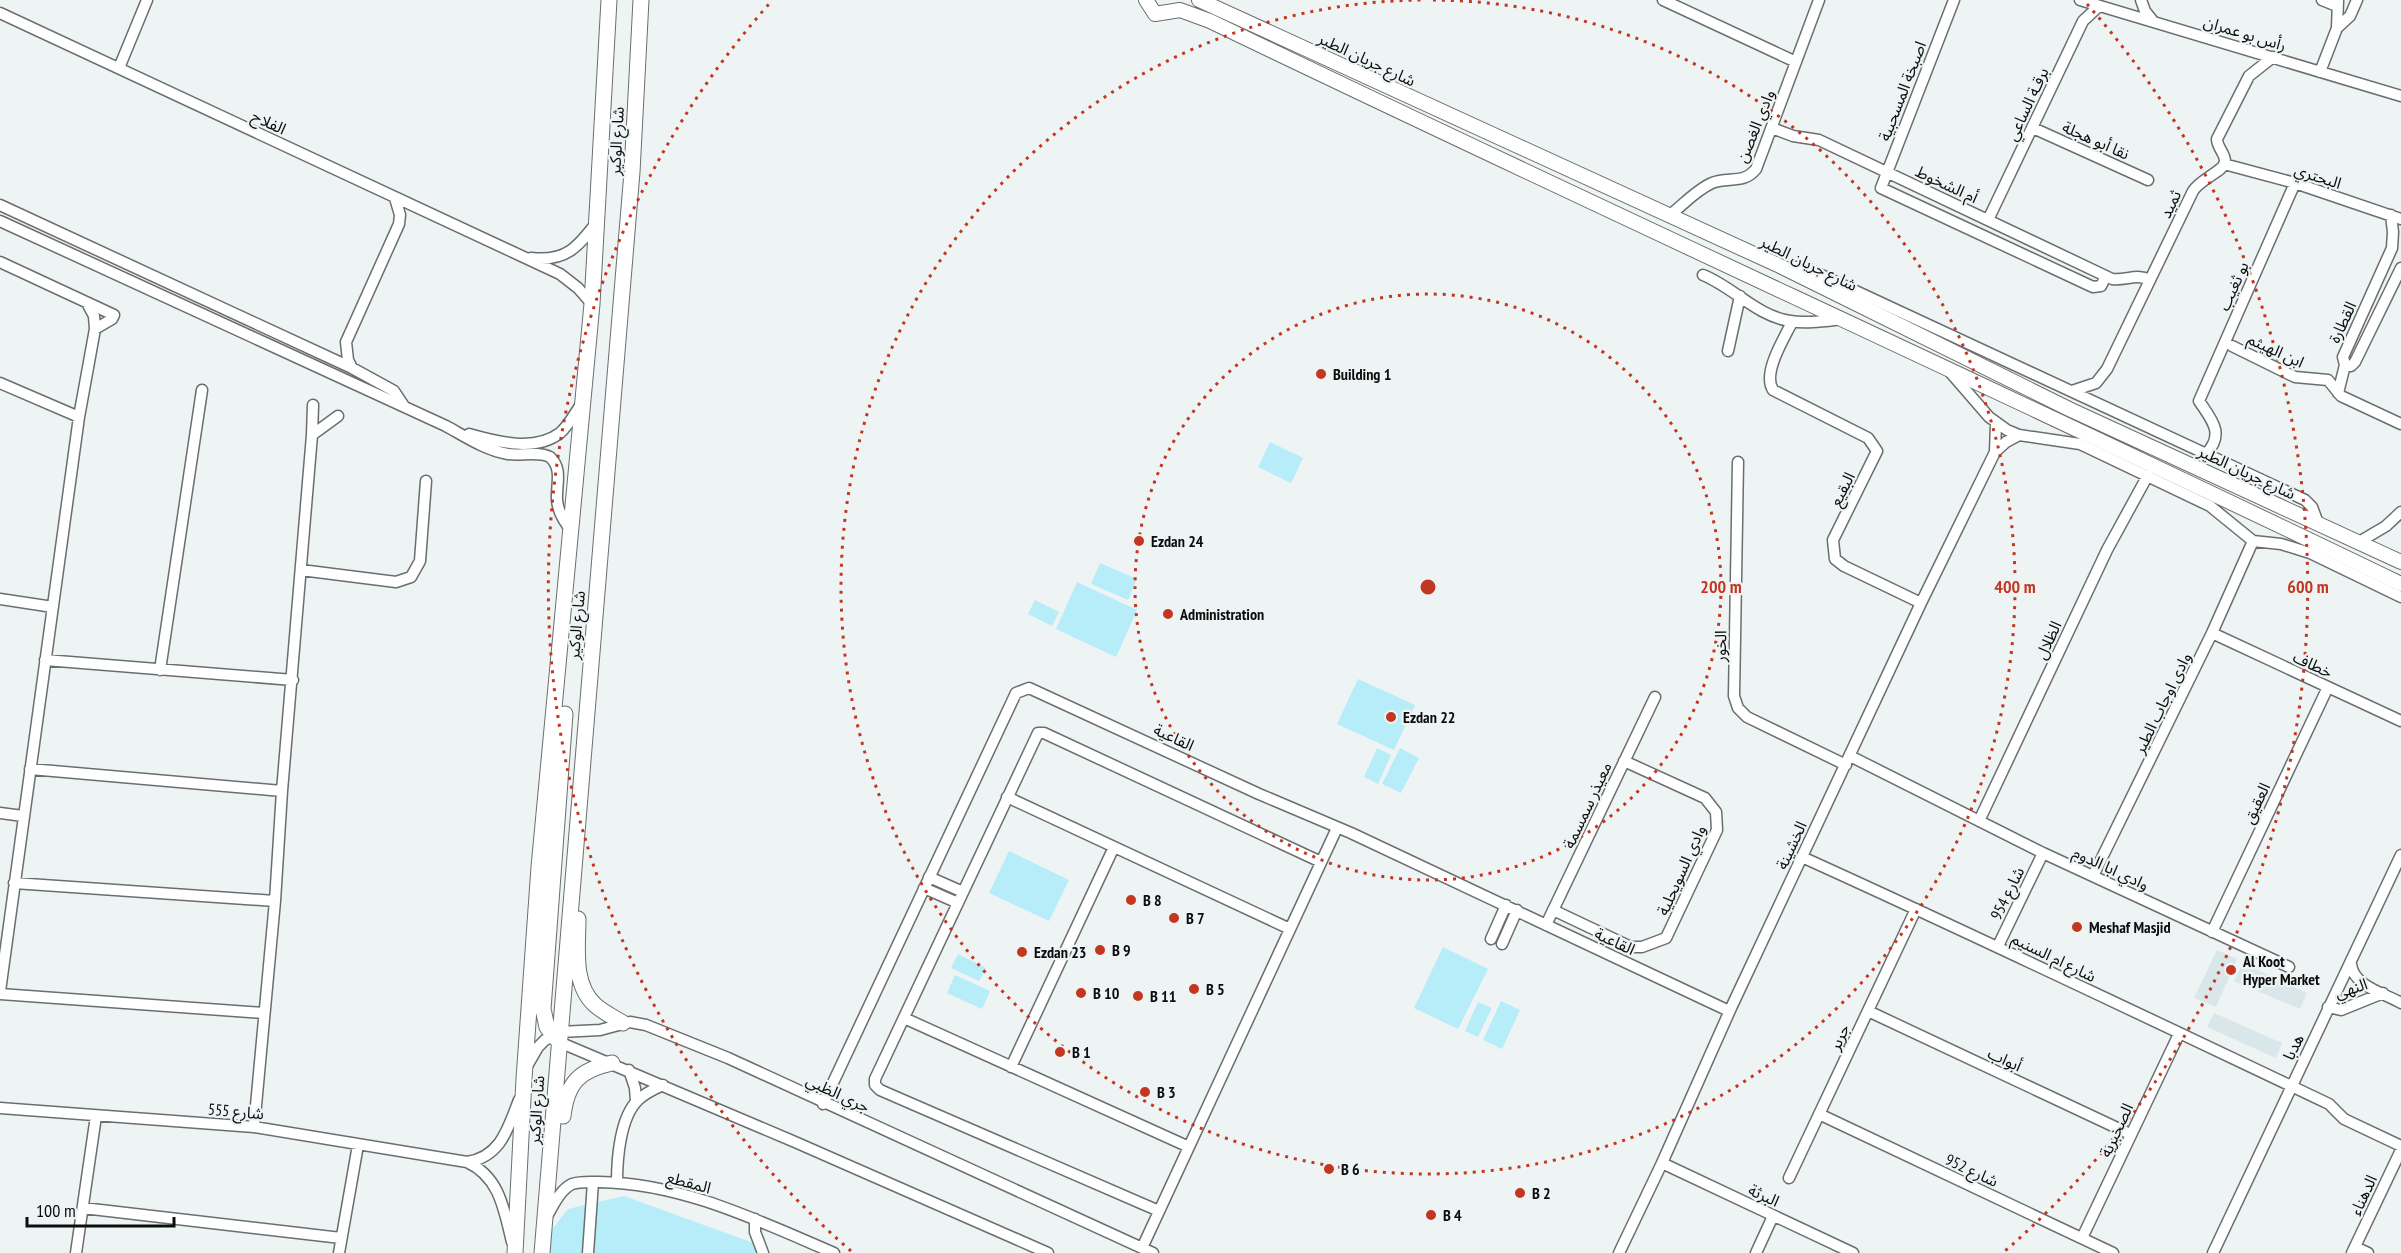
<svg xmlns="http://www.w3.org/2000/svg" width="2401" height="1253" font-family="'PT Sans Narrow','Noto Sans Arabic',sans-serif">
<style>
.built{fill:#d9e7ea}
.green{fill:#b6edf9}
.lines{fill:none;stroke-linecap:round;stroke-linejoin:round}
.minor-casing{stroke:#6a6e6f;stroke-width:13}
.tertiary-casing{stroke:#6a6e6f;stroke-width:16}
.secondary-casing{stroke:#6a6e6f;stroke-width:17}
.minor{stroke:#fff;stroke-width:10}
.tertiary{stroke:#fff;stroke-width:14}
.secondary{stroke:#fff;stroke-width:15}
.ring{fill:none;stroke:#c33720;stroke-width:3;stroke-dasharray:3 6}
.poi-dot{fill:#c33720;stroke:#eef3f4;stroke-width:2}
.labels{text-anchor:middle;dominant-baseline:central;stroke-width:4.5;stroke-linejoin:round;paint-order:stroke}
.street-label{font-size:16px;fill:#0c0e0e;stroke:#eef3f4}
.poi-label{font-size:16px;font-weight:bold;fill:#0c0e0e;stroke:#eef3f4;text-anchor:start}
.centre{fill:#c33720;stroke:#eef3f4;stroke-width:3}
.ring-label{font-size:18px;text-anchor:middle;font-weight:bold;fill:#c33720;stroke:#eef3f4;stroke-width:4.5;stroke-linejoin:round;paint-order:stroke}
</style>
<rect width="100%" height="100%" fill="#eef3f4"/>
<path class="built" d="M2217,950L2237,959L2216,1007L2194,998Z
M2243,963L2307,993L2300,1009L2234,981Z
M2214,1013L2282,1043L2276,1058L2207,1027Z"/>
<path class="green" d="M1270,442L1303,458L1291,483L1258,467Z
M1100,563L1137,579L1128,600L1091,584Z
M1077,582L1137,610L1116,657L1056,629Z
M1035,600L1059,612L1052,626L1028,614Z
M1358,679L1415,705L1394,750L1337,724Z
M1377,748L1391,755L1378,784L1364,777Z
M1400,748L1419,758L1401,793L1382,784Z
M1009,851L1069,880L1049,921L989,893Z
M1443,947L1488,969L1458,1029L1414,1008Z
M958,954L986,968L979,981L951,968Z
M955,975L990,991L982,1009L947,993Z
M1501,1001L1520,1010L1502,1049L1483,1040Z
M1478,1002L1492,1008L1478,1037L1465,1031Z
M624,1196L759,1245V1253H545L546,1237L568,1209Z"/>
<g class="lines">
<g class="minor-casing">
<path id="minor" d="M1663,0L1796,62
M1954,0L1881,188L2093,287L2101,286L2106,276
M2080,0L2401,96
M2141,0L2145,11L2153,21
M2322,0L2337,6
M0,13L560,274L578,288L592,304
M2337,28L2350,16L2357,0
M119,68L147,0
M2320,72L2337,28L2338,0
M1772,128L1793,136L1819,140L2112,279C2126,281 2136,273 2150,280
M2033,128L2148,180
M2224,164L2295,183L2401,219
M0,205L352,368L394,391L404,406
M1670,215C1683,205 1696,190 1712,183C1728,176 1743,185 1756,169L1819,0
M2391,215L2393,232L2392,248L2343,357L2345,365L2351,366L2355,362L2401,268
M1988,220L2083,21L2099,6
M0,221L446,426C466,437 485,450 508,454C521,456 538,451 550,457C563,469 556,484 557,500C558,512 564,522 572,531
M531,258C566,262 578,247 597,222
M0,262L114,315L112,319L95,329
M1787,270L1795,267H1804L2305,500L2312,507L2318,523
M1703,275C1733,287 1757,316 1790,321C1806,324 1825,321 1842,319
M1792,322C1784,339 1762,373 1773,390L1868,438L1877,451L1833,540L1835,559L1844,566L1921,603
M2232,346L2295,377L2328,380L2341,396L2401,424
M1728,351L1740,296
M352,368L348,360L346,342L399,224L400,215L395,198
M1950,372L1989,417L2007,430L2019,435L2080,444L2210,506L2253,541L2281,544L2310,553L2401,597
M0,383L79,417
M2072,391L2096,383L2107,369L2193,191C2200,179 2224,171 2225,162C2226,154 2217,148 2217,139L2249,76L2273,57
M2338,393L2345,365
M469,434C497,442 535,452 560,433C569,425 575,413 582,403
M312,435L338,416
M1995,452L2006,442L2019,435
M2206,454C2225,434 2212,420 2199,401L2295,183
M1738,462L1734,696L1738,708L1747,717L1846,765
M2359,542L2386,526L2401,512
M301,570L396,582L411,577L420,561L426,481
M0,599L53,607
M2212,633L2401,721
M45,660L293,680
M160,670L202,390
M1850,756L2043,853L2289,967
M30,769L282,791
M1007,797L1290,929
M0,813L23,816
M1979,821L2107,550L2148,475
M1802,857C1979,937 2154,1021 2329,1104L2344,1119L2401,1146
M2093,876L2212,633L2253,541
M929,877L963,892
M14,883L275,901
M924,888L958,903
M1553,910L1631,947H1642L1666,938L1717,830L1716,812L1705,798L1624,761
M1546,925L1655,697
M2212,932L2328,687
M1491,939L1506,905
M1502,944L1517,910
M1998,946L2043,853
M2351,964C2353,986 2384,993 2401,1003
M0,991L79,417L95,329L94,316L87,303
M0,994L263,1013
M2328,1007L2341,1010L2383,993
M1868,1011L2130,1134
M904,1018L1189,1147
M559,1042L795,1142L1048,1253
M527,1066L538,1047L545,1040L560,1032L600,1030L630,1022L646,1025L728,1058L1153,1253
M1011,1067L1114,847
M629,1070L635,1088L636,1101
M823,1104L1016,693L1029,688L1259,794L1351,833L1729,1011
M0,1108L254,1127L467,1162C500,1177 504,1210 512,1242
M1819,1114L2113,1253
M254,1127L275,901L282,791L312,435L313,405
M467,1162C501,1157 508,1128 519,1100
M1662,1163L1853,1253
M1789,1178L1916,909
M617,1182C617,1159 620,1117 638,1100C645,1093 654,1089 663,1085
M83,1208L341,1238
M1159,1211L880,1090L875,1085V1079L1038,733H1044L1321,862
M547,1216C554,1204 560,1190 572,1184C580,1181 591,1182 599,1182C682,1183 759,1221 834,1253
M755,1219V1232L763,1253
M2082,1238L2179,1034
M2355,1247L2368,1253
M1142,1248L1337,828
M76,1253L96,1116
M339,1253L358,1145
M588,1253L593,1182
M1619,1253L1662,1163L1731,1008L1921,603L1995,452L1996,423
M1756,1253L1773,1216
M2213,1253L2401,855
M2352,1253L2401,1150"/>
</g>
<g class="tertiary-casing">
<path id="tertiary" d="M1146,0L1155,14L1180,10L1210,21C1606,212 2006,393 2401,584
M1199,0L1780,266L2069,409L2401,562"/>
</g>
<g class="secondary-casing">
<path id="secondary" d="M578,919C578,947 572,984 595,1005C603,1012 613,1017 623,1023
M559,1042L547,1027L543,1009L565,714
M563,1116C567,1082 580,1070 612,1063
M515,1253L524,1079L539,867L592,304L609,0
M542,1253L632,172L641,0"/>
</g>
<use href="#minor" class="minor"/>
<use href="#tertiary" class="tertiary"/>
<use href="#secondary" class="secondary"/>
</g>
<g class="ring">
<circle cx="1428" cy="587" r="293"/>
<path d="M1433 0A587 587 0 1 1 1423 0"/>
<path d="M851 1251A880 880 0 0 1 769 4M2087 4A880 880 0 0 1 2005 1251"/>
</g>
<g class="poi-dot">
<circle cx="1321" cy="374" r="6"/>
<circle cx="1139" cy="541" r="6"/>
<circle cx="1168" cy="614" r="6"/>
<circle cx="1391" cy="717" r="6"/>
<circle cx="1131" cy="900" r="6"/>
<circle cx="1174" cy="918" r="6"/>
<circle cx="2077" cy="927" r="6"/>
<circle cx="1100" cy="950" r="6"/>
<circle cx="1022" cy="952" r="6"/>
<circle cx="2231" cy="970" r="6"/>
<circle cx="1194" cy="989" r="6"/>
<circle cx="1081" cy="993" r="6"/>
<circle cx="1138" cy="996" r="6"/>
<circle cx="1060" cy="1052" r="6"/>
<circle cx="1145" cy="1092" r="6"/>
<circle cx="1329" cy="1169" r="6"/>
<circle cx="1520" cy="1193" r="6"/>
<circle cx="1431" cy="1215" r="6"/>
</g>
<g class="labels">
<g class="street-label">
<text transform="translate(2245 33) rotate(17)">رأس بو عمران</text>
<text transform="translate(1367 59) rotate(25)">شارع جريان الطير</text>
<text transform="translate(1902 91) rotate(-69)">اصبخة المسحبية</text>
<text transform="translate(2027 104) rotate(-65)">برقـة الساعي</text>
<text transform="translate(269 122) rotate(25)">الفلاح</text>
<text transform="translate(1755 126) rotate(-68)">وادي الغصن</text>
<text transform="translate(2096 140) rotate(24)">نقا أبو هجلة</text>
<text transform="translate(616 141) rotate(-87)">شارع الوكير</text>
<text transform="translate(2318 176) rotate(18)">البحتري</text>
<text transform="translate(1947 184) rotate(25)">أم الشخوط</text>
<text transform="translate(2170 204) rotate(-64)">ثميد</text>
<text transform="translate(1809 263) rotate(26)">شارع جريان الطير</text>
<text transform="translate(2233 286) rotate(-66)">بو ثغيب</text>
<text transform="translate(2342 322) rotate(-65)">القطارة</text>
<text transform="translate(2276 350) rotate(25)">ابن الهيثم</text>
<text transform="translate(2247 472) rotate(25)">شارع جريان الطير</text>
<text transform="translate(1842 489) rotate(-63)">البقيع</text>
<text transform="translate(576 625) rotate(-85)">شارع الوكير</text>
<text transform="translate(2048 640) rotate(-65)">الظلال</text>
<text transform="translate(1720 646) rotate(-89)">الخور</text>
<text transform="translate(2313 664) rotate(25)">خطاف</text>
<text transform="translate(2162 703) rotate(-64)">وادى اوجاب الطير</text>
<text transform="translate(1174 737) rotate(25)">القاعية</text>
<text transform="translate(2256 803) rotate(-65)">العقيق</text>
<text transform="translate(1587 805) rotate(-65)">معيذر سمسمة</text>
<text transform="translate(1791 845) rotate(-65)">الخشينة</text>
<text transform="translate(2111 868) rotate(25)">وادي ابا الدوم</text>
<text transform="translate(1681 870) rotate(-66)">وادي السويحلية</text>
<text transform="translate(2007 893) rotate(-64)">شارع 954</text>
<text transform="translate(1615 941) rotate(25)">القاعية</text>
<text transform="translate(2054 957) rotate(26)">شارع ام السنيم</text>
<text transform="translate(2351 988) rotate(-18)">النهي</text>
<text transform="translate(1839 1037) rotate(-65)">جرير</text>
<text transform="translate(2293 1047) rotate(-64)">هدبا</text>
<text transform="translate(2005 1059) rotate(25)">أبواب</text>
<text transform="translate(838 1093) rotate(25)">جري الظبي</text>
<text transform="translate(536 1110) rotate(-86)">شارع الوكير</text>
<text transform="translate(236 1111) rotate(5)">شارع 555</text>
<text transform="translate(2116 1130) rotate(-65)">الصخبرية</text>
<text transform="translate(1972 1170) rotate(25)">شارع 952</text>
<text transform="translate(689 1182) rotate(15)">المقطع</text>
<text transform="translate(1764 1195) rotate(25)">البرثة</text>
<text transform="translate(2363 1195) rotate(-65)">الدهناء</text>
</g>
<g class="poi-label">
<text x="1333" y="374">Building 1</text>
<text x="1151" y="541">Ezdan 24</text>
<text x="1180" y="614">Administration</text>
<text x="1403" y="717">Ezdan 22</text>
<text x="1143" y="900">B 8</text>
<text x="1186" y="918">B 7</text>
<text x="2089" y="927">Meshaf Masjid</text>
<text x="1112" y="950">B 9</text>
<text x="1034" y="952">Ezdan 23</text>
<text x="2243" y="961">Al Koot<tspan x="2243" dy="18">Hyper Market</tspan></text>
<text x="1206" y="989">B 5</text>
<text x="1093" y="993">B 10</text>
<text x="1150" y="996">B 11</text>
<text x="1072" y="1052">B 1</text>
<text x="1157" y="1092">B 3</text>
<text x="1341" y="1169">B 6</text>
<text x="1532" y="1193">B 2</text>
<text x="1443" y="1215">B 4</text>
</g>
</g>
<circle cx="1428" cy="587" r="9" class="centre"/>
<g class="ring-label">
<text x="1721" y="593">200 m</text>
<text x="2015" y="593">400 m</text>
<text x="2308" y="593">600 m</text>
</g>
<path d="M27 1217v9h147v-9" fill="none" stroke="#0c0e0e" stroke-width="3"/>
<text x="36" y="1217" font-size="18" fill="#0c0e0e" stroke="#eef3f4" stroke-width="4.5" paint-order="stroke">100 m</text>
</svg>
